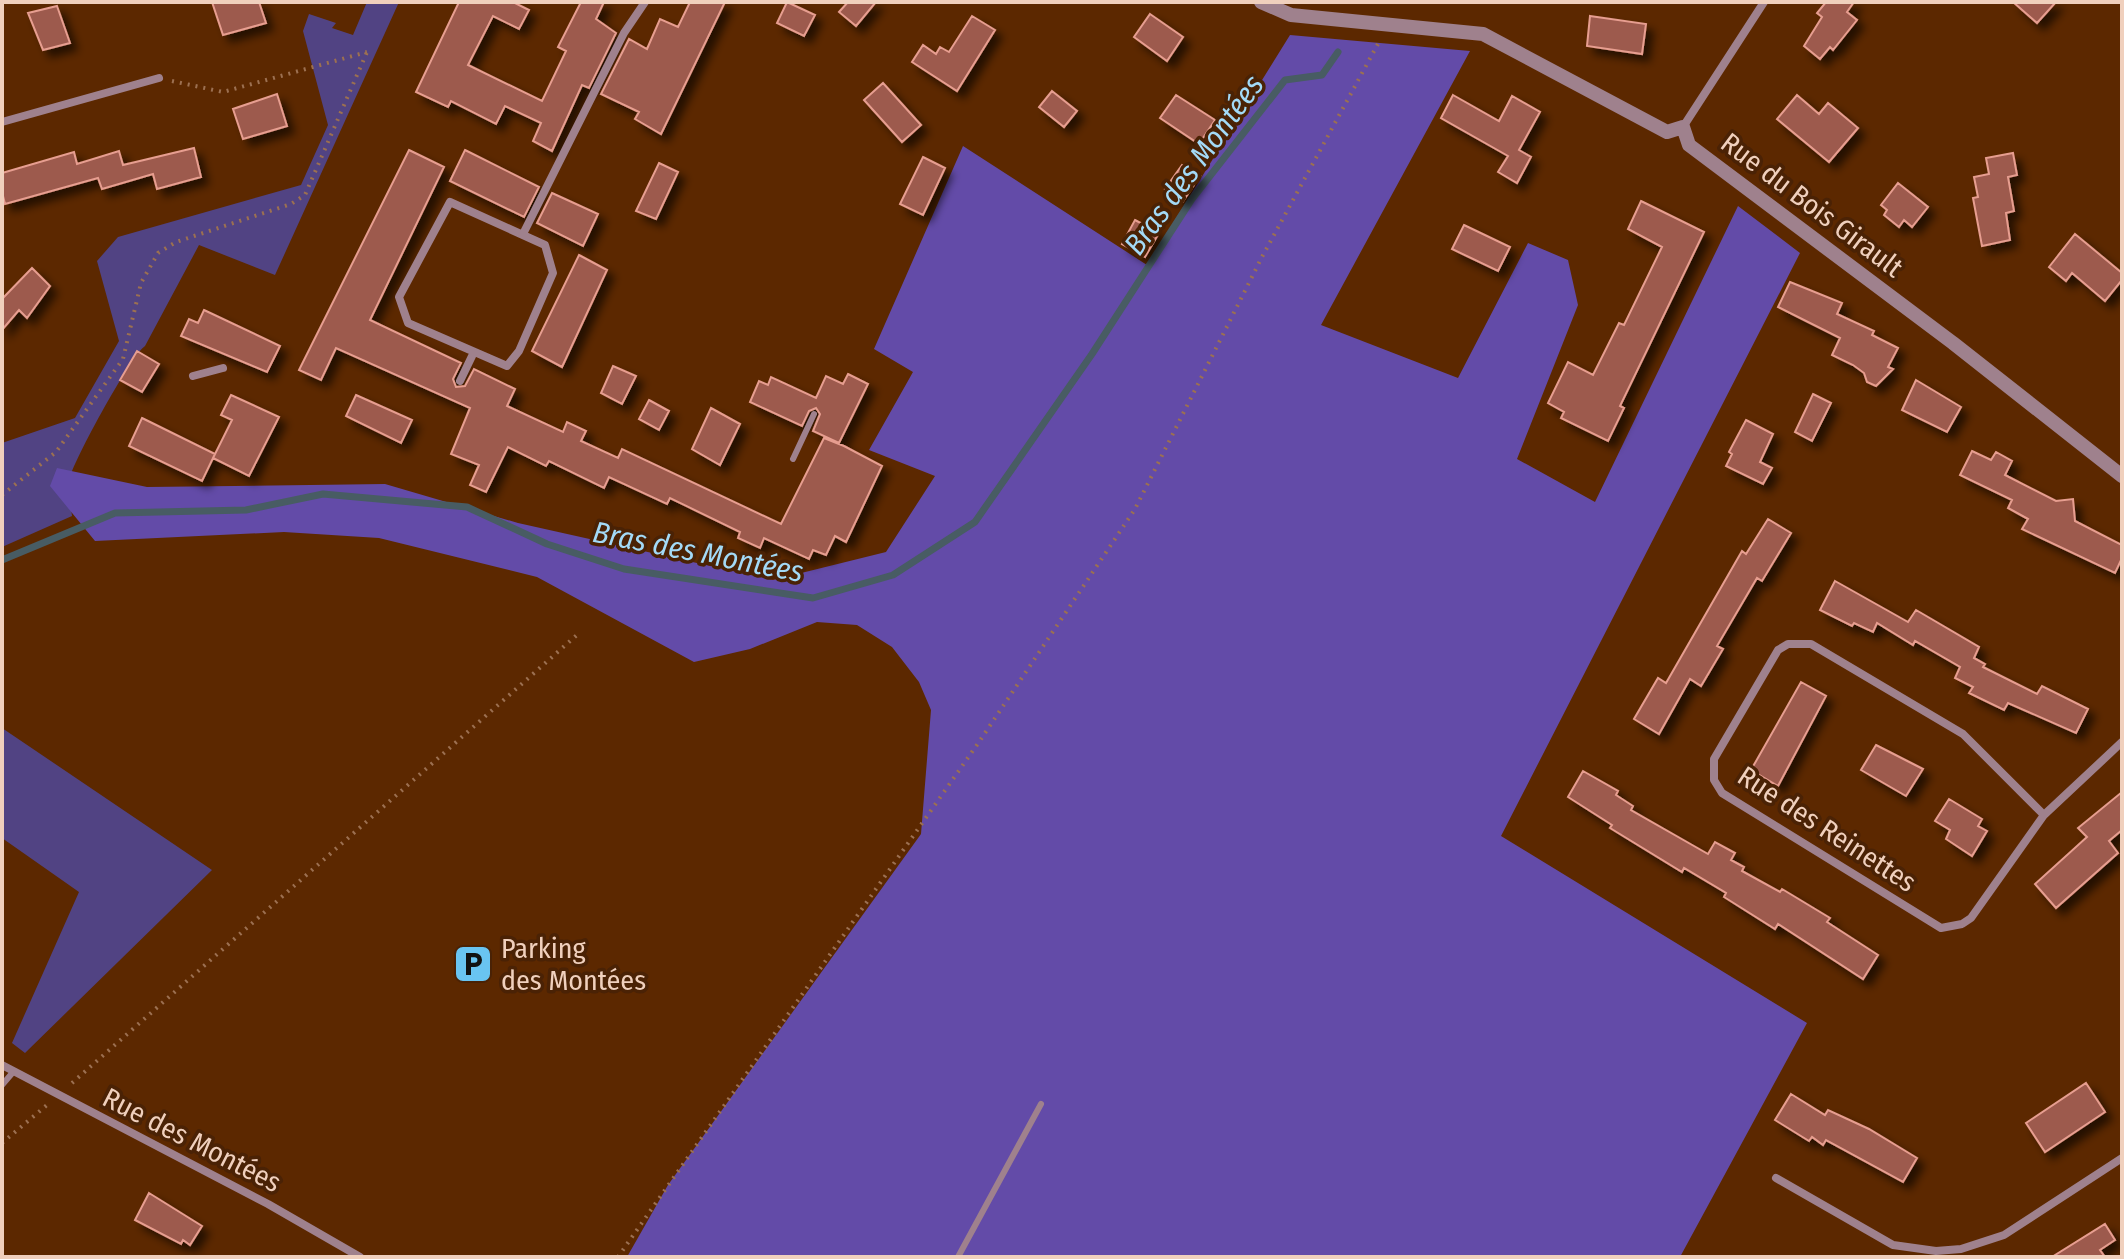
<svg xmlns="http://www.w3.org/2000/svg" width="2124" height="1259" font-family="'Fira Sans Condensed',sans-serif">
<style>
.green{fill:#514383}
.forest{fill:#634ba8}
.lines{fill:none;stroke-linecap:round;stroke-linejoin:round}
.stream{stroke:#485c63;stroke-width:7}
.building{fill:#9d5a4d;stroke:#e79e90;stroke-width:2;filter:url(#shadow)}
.path{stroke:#9c7051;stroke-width:4;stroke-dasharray:2 6;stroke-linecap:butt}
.service{stroke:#9f818d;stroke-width:6}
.minor{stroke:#9f818d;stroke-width:8}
.tertiary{stroke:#9f818d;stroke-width:14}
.labels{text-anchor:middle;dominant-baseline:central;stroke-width:7;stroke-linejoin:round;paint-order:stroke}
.street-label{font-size:28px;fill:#f0d0bd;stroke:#4a2205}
.poi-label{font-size:28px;fill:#f0d0bd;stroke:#4a2205;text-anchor:start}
.water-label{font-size:30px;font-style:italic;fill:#a3daf7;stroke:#4a2205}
</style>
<defs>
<filter id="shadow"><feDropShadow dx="7" dy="7" stdDeviation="4" flood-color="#0009"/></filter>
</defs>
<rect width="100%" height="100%" fill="#5c2800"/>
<path class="green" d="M367,2H399L275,275L199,245L145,346C131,355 69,468 68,484C67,494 71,506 72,516L2,547V443L75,418L119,341L97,261L118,237L301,185L328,125L303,31L309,14L336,23L332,28L353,35Z
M2,728L212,870L25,1053L12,1043L79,892L2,838Z"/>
<path class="forest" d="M1290,35L1470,51L1321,325L1458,378L1528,243L1568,260L1578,305L1517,459L1595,502L1738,206L1800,253L1501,836L1807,1023L1680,1257H627L668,1185L921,834L931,710L919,682L892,647L857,625L817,622L750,649L694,662L537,577L379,538L284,532L95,541L50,486L57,468L147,487L385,484L518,523L773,580L886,552L935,476L869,450L913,372L874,349L963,146L1147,265Z"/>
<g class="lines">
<path class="stream" d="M2,560L115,513L246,510L323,494L467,507L547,544L624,569L813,598L893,575L975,522L1092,354L1192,199L1285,80L1322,75L1338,52"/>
</g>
<path class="building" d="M212,2H259L266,23L223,35Z
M459,2H513L529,10L519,29L493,16L468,65L542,101L566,51L558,47L581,2H604L596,19L616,33L589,88L582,85L552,151L533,141L541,123L505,106L496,124L451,101L448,107L416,92Z
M690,2H725L661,134L635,119L639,112L601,94L629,39L647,49L660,19L678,27Z
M787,2L815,15L804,36L777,23Z
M848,2H876L856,26L839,12Z
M1826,2H1854L1847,12L1857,20L1833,50L1830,47L1820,59L1804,46L1822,17L1817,13Z
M2013,2H2056L2037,23Z
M57,6L70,43L43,50L28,13Z
M1150,14L1183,37L1167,61L1134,37Z
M972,16L995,30L957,91L912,62L923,45L936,54L940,47L949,52Z
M1590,16L1646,24L1642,54L1587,46Z
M883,83L921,125L902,142L864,100Z
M1052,91L1077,111L1064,127L1039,107Z
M277,94L287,126L243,139L233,109Z
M1176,95L1215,120L1199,144L1160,118Z
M1453,95L1499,121L1512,96L1540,112L1519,150L1531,157L1517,183L1498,172L1508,156L1441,118Z
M1797,95L1819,114L1828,103L1858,128L1829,162L1777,119Z
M194,148L201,177L157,189L153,174L102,189L98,178L5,204L2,192V173L74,152L77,164L119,151L123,165Z
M409,150L444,167L370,320L461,363L453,379L456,387L465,386L474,369L515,389L507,406L563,432L567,422L586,431L581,441L618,458L622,449L781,524L824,438L844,446L882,466L846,542L835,536L826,555L813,550L809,559L764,538L760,548L738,538L740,532L670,498L667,504L609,477L604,488L549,461L546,466L508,447L486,492L470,485L479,465L451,454L470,408L336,348L321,380L299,370Z
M465,150L539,187L524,217L450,181Z
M2013,153L2017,175L2008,177L2014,211L2006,213L2010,240L1982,246L1973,198L1978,197L1974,177L1989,174L1986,158Z
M923,157L945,168L923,215L900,204Z
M659,163L678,172L656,219L636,211Z
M1182,165L1200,176L1183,201L1165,189Z
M1898,183L1928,207L1912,227L1904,220L1899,227L1884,215L1887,210L1881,205Z
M552,193L598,214L583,246L537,223Z
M1641,201L1704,232L1620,406L1624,408L1608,441L1561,418L1564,412L1548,403L1568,362L1593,375L1619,323L1624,325L1662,247L1628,229Z
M1135,220L1159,233L1145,257L1122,244Z
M1464,225L1510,247L1498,271L1452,249Z
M2075,234L2122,273V280L2105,301L2072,273L2066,281L2049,267Z
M579,255L607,270L562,367L532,351Z
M32,268L50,286L27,318L19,310L2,330V299Z
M1790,282L1842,303L1837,314L1874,331L1872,335L1898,348L1888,367L1893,369L1876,386L1867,382L1864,373L1853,365L1832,355L1840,338L1778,307Z
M204,310L280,346L267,372L181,336L189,319L198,323Z
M137,351L159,364L142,392L120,380Z
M613,366L636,376L622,404L601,393Z
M848,374L868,384L839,443L813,431L820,414L816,408L809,411L802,426L750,402L759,381L768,385L771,377L816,398L826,376L843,384Z
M1916,380L1961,407L1947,432L1902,410Z
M1813,394L1831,403L1812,441L1795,432Z
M231,395L279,417L249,476L213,458L232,420L221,415Z
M356,395L412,420L401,443L346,416Z
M649,400L669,411L659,430L639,419Z
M711,408L740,424L720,465L692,449Z
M142,418L215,454L202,481L129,446Z
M1746,420L1773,434L1760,462L1772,468L1763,484L1726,466L1732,454L1729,452Z
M1972,451L1991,460L1996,452L2012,461L2005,475L2056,501L2073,499L2075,521L2122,545V558L2115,573L2022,529L2028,519L2008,508L2012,500L1960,475Z
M1768,519L1791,533L1762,581L1757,578L1717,646L1723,649L1701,686L1690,679L1659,734L1634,719L1658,678L1666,683L1742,551L1746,554Z
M1835,581L1908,622L1916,610L1979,647L1974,658L1985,664L1983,667L2037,694L2042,686L2088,709L2076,733L2008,703L2004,710L1969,693L1973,687L1955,678L1960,667L1915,641L1913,645L1877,623L1873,632L1854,623L1852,626L1820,610Z
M1801,682L1826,696L1778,786L1751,770Z
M1876,745L1923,769L1906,796L1861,770Z
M1583,771L1618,791L1616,795L1633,806L1631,810L1708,854L1715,842L1735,853L1731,860L1744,867L1742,871L1780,892L1782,889L1830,918L1827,922L1878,955L1863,979L1778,924L1775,929L1724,897L1726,893L1684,868L1682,872L1610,828L1612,825L1568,797Z
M2122,792V830L2109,841L2118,853L2056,908L2035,884L2087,837L2078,828Z
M1949,799L1982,819L1978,826L1987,831L1972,856L1946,839L1950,830L1935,821Z
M2086,1083L2105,1112L2045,1152L2026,1123Z
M1791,1094L1825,1115L1828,1110L1869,1129L1917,1158L1903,1182L1826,1140L1823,1145L1812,1137L1809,1141L1775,1120Z
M149,1193L202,1226L190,1245L183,1240L181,1244L135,1220Z
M2105,1224L2115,1240L2100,1250L2105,1257H2052Z"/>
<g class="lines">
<path class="path" d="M172,81L223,92L367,52
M2,495L56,452L123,359L141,283L158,253L176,242L291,204L305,195L367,52
M72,1083L578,634
M2,1143L47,1105
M618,1257L979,742L1135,509L1262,257L1379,42"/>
<path class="service" d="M793,459L814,414
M2,1085L14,1071
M958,1257L1041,1104"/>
<path class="minor" d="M2,122L159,78
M1683,127L1764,2
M450,202L545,245L553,273L519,351L507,366L408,323L399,297Z
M523,234L624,33L645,2
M193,376L223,368
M460,381L473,354
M2044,815L1963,734L1811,644H1788L1778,650L1714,759V780L1722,793L1941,928L1962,924L1971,918L2044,815L2122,742
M2,1065L268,1204L360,1257
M1776,1178L1893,1245L1936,1251L1961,1249L2004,1235L2122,1158"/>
<path class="tertiary" d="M1261,2L1291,15L1483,34L1667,132L1683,127L1689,145L1953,343L2122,476"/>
</g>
<defs>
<g id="parking-square" transform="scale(2)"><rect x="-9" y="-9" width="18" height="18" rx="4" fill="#69c4f1" stroke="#4a2205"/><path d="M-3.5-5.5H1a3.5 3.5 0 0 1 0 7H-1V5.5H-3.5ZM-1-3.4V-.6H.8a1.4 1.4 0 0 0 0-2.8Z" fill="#111"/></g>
</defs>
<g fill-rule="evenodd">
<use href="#parking-square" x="473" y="964"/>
</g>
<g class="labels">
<g class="street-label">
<text transform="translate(1812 205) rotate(37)">Rue du Bois Girault</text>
<text transform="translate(1827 829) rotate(33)">Rue des Reinettes</text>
<text transform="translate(192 1140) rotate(27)">Rue des Montées</text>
</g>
<g class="poi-label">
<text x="501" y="948">Parking<tspan x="501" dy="32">des Montées</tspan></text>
</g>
<g class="water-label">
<text transform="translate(1194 165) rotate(-54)">Bras des Montées</text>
<text transform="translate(698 552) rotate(11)">Bras des Montées</text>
</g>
</g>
<rect width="2124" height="1259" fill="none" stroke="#f0d0bd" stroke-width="8"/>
</svg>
